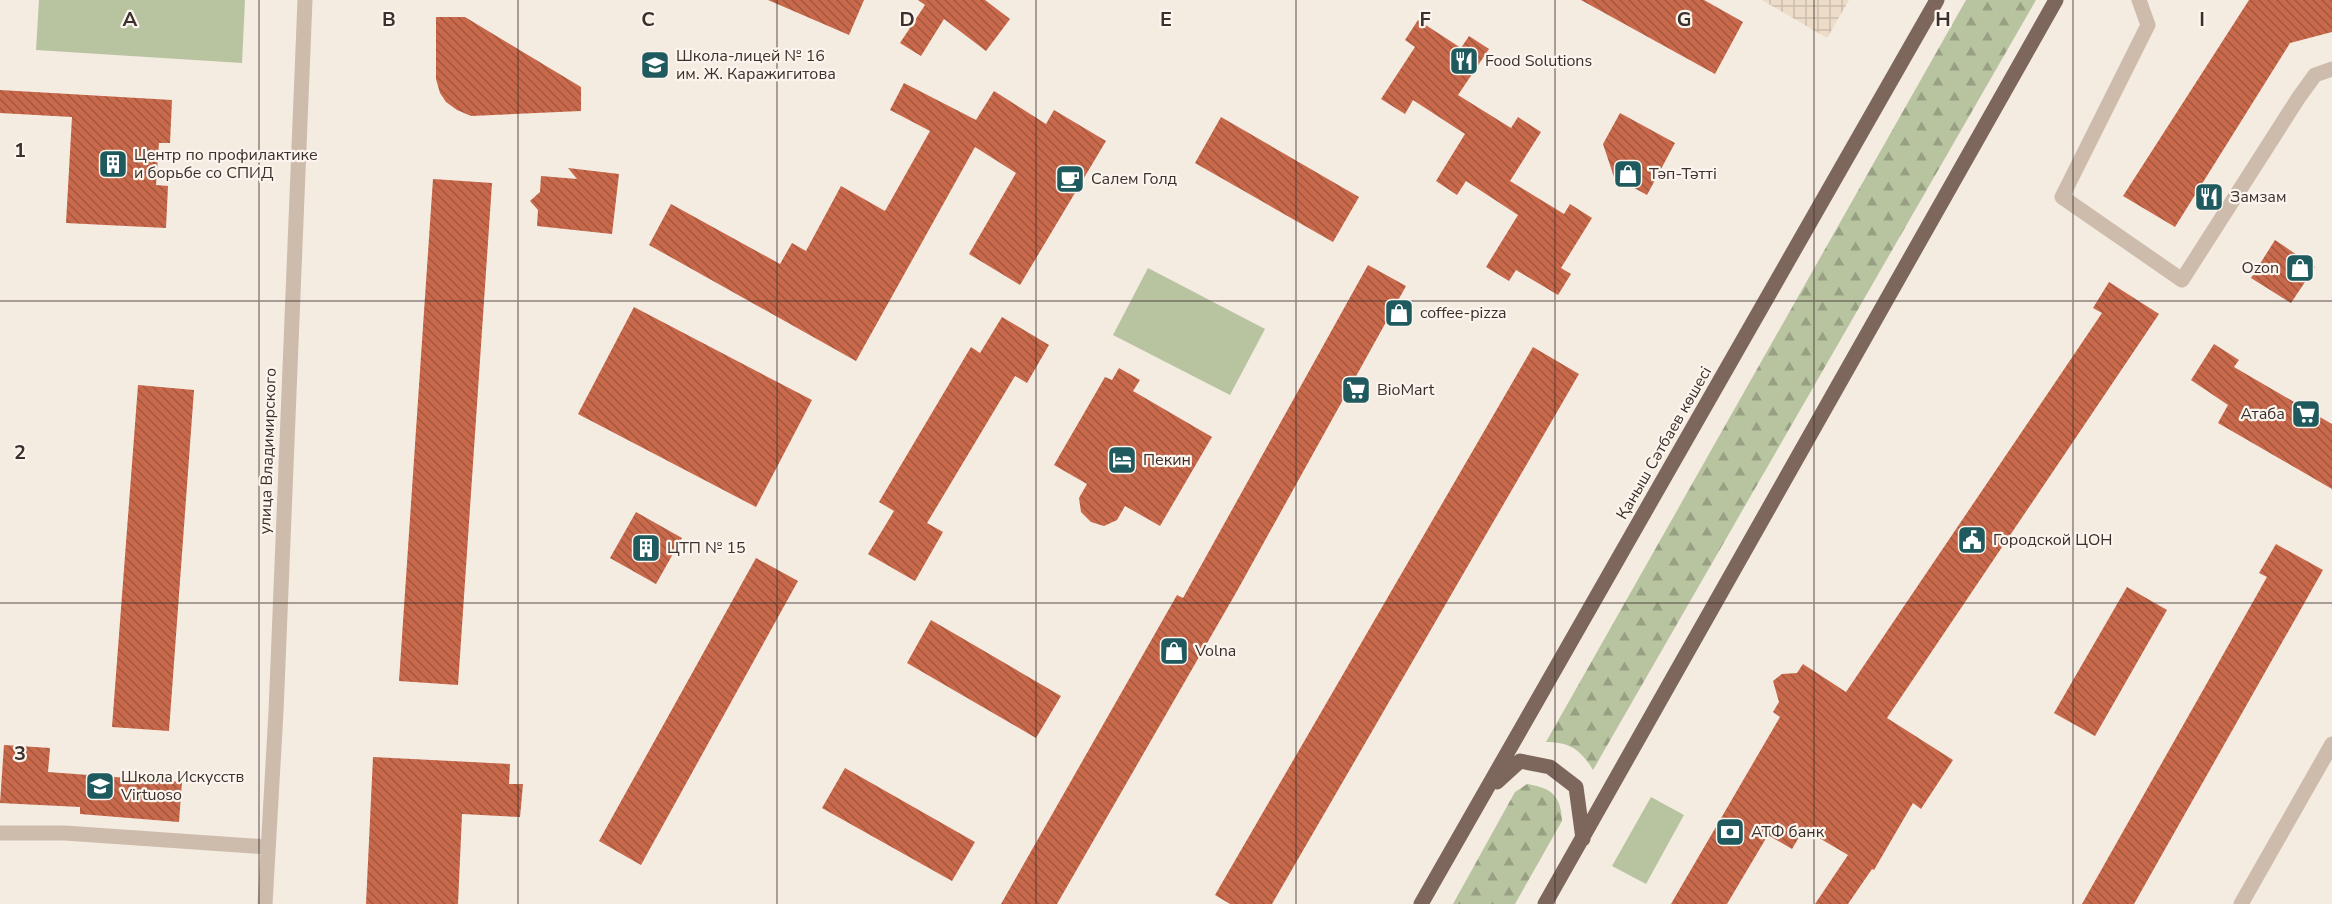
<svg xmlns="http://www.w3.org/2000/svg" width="2332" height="904" font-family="'Nunito Sans',sans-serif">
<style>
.green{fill:#b8c4a0}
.forest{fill:url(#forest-firs)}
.plaza{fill:url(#plaza-grid)}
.building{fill:url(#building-back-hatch)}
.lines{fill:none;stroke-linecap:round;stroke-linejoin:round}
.minor{stroke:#cdbbac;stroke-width:15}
.major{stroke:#7d675c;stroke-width:15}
.grid{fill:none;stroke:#3b302b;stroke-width:1.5;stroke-opacity:0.55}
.labels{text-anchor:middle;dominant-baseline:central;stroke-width:4.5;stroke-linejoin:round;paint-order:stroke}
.poi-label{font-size:16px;fill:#3b302b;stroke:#fbf5ee;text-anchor:start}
.street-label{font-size:16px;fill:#3b302b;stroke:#fbf5ee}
.grid-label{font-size:20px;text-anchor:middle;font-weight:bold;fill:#3b302b;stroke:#fbf5ee;stroke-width:4.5;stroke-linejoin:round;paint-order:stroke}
</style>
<defs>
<pattern id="forest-firs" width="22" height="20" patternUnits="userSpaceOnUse" patternTransform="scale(1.5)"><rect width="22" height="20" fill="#b8c4a0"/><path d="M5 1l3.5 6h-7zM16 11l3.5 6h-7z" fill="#97a083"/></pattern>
<pattern id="plaza-grid" width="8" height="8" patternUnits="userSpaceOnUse" patternTransform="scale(1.5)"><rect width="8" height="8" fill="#ecdcc8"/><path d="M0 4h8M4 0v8" fill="none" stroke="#cbbdac"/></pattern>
<pattern id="building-back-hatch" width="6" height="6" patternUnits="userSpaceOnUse" patternTransform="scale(1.5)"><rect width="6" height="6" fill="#c8694b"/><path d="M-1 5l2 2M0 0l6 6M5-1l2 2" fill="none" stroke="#a4573f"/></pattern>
</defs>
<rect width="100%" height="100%" fill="#f4ebe1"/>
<path class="green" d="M39,0H245L242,63L36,50Z
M1148,268L1265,329L1230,395L1113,335Z
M1651,797L1684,815L1646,884L1612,866Z"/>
<path class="forest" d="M1966,0H2036L1593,770C1581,750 1570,742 1546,742Z
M1527,784C1551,788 1561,795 1562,821L1515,904H1453L1515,792Z"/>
<path class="plaza" d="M1762,0H1849L1827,38Z"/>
<path class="building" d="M768,0H864L849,35Z
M918,0H985L1010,19L986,51L944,19L921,56L900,43L925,5Z
M1581,0H1704L1743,22L1715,74Z
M2249,0H2332V32L2290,43L2175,227L2123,196Z
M436,17H465L581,87V111L471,116L457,110L446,102L440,93L436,79Z
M1418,20L1461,48L1469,36L1489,49L1458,95L1511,128L1518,117L1541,132L1510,181L1564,214L1570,204L1592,218L1561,268L1571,274L1558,295L1516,270L1509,281L1486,267L1518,215L1466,181L1457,195L1436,181L1465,134L1413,100L1405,114L1381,99L1415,47L1405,40Z
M904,83L976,120L994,91L1046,124L1054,110L1106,141L1020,285L969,254L1016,173L975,147L856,361L649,245L671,204L780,264L792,243L806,251L841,186L885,211L930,131L890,110Z
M0,90L172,100L170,143H159L156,185L168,186L166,228L66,223L72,117L0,113Z
M1620,113L1675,143L1647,195L1614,177L1603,144Z
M1221,117L1359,197L1333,242L1195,163Z
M568,168L619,174L612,234L537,226L538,210L530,201L540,192L541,176L577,179Z
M433,179L492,183L458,685L399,681Z
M2275,240L2315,267L2291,303L2251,278Z
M1368,265L1406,286L1237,591L1057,904H1001L1177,595L1183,598Z
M2109,282L2159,314L1887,718L1953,760L1921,809L1913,803L1874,870L1872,869L1848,904H1815L1848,855L1804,829L1792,849L1768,835L1727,904H1671L1780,717L1773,712L1779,702L1773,681L1782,674L1797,673L1803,664L1846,692L2102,313L2093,308Z
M634,307L812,400L756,507L578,414Z
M1002,317L1049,345L1027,383L1015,376L927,523L943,532L915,581L868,554L894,511L879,502L971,347L980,353Z
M2214,344L2239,360L2234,367L2332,424V489L2218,423L2228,405L2191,380Z
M1533,347L1579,374L1272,904H1230L1215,895Z
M1119,368L1140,380L1133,391L1212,437L1160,526L1125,506L1117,520L1104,526L1091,522L1081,512L1079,498L1087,484L1054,465L1105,377L1112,380Z
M138,385L194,390L169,731L112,727Z
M636,512L682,538L656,584L610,558Z
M2276,544L2323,570L2134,904H2082L2267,577L2259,573Z
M756,558L798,581L641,865L599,841Z
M2127,587L2167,610L2095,736L2054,713Z
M931,620L1061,696L1036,738L907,663Z
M4,745L50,748L48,772L182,782L179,822L80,814V807L0,803Z
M373,757L510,764L509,784H523L520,817L462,814L458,904H366Z
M845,768L975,842L952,881L822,808Z"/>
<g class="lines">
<path class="minor" d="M2139,0L2148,25L2062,197L2182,280L2299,97L2315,75L2332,69
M0,833H65L267,847
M265,904L276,712L305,0
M2241,904L2332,744"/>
<path class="major" d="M1497,782L1520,761L1550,767L1576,787L1583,839
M1421,904L1937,0
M1545,904L2056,0"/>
</g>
<path class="grid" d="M259,0V904M518,0V904M777,0V904M1036,0V904M1296,0V904M1555,0V904M1814,0V904M2073,0V904M0,301H2332M0,603H2332"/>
<defs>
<g id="restaurant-square" transform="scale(1.5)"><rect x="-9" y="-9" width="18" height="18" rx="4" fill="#1f5a5e" stroke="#fbf5ee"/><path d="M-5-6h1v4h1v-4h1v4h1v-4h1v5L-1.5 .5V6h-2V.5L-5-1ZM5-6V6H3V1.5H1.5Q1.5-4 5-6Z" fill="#fff"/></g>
<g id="school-square" transform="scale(1.5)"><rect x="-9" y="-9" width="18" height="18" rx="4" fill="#1f5a5e" stroke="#fbf5ee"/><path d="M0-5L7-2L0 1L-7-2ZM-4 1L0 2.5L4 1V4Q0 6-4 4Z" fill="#fff"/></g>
<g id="building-square" transform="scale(1.5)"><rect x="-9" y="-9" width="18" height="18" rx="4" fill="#1f5a5e" stroke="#fbf5ee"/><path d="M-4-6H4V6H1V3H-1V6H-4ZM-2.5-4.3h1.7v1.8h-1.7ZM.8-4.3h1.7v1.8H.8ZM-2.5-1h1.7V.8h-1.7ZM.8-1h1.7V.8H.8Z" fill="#fff"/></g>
<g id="shop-square" transform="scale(1.5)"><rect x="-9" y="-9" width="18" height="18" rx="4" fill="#1f5a5e" stroke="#fbf5ee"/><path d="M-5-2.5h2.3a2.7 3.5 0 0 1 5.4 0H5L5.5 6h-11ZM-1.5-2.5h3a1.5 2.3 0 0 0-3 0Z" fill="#fff"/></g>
<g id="cafe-square" transform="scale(1.5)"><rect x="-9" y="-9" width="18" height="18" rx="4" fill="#1f5a5e" stroke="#fbf5ee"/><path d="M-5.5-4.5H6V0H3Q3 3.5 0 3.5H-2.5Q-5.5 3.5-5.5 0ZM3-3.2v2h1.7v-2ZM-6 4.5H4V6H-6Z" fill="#fff"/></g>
<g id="supermarket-square" transform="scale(1.5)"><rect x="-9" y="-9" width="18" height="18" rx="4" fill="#1f5a5e" stroke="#fbf5ee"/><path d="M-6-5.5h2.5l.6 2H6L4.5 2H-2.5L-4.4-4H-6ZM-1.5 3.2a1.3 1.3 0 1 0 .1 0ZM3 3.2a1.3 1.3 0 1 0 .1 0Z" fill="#fff"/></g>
<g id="hotel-square" transform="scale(1.5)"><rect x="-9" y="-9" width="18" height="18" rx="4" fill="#1f5a5e" stroke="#fbf5ee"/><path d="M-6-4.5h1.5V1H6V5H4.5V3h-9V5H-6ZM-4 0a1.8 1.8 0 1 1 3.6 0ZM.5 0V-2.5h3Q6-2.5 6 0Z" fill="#fff"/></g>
<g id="civic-square" transform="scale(1.5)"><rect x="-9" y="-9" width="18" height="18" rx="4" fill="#1f5a5e" stroke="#fbf5ee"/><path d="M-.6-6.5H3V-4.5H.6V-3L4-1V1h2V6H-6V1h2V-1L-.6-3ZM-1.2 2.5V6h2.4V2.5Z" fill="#fff"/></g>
<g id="bank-square" transform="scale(1.5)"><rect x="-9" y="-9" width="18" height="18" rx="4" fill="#1f5a5e" stroke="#fbf5ee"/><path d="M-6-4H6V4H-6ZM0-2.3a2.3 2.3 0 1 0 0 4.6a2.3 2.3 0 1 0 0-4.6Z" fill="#fff"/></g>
</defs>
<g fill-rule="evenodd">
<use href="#restaurant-square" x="1464" y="61"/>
<use href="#school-square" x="655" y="65"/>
<use href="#building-square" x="113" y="164"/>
<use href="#shop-square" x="1628" y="174"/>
<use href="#cafe-square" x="1070" y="179"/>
<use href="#restaurant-square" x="2209" y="197"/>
<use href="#shop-square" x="2300" y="268"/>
<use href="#shop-square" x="1399" y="313"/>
<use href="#supermarket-square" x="1356" y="390"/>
<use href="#supermarket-square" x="2306" y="414"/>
<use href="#hotel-square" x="1122" y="460"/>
<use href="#civic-square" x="1972" y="540"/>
<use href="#building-square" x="646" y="548"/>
<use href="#shop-square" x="1174" y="651"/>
<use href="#school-square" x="100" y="786"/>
<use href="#bank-square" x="1730" y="832"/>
</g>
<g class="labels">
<g class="poi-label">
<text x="676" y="56">Школа-лицей № 16<tspan x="676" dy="18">им. Ж. Каражигитова</tspan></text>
<text x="1485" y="61">Food Solutions</text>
<text x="134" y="155">Центр по профилактике<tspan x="134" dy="18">и борьбе со СПИД</tspan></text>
<text x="1649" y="174">Тәп-Тәтті</text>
<text x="1091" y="179">Салем Голд</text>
<text x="2230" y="197">Замзам</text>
<text x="2279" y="268" text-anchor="end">Ozon</text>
<text x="1420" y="313">coffee-pizza</text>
<text x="1377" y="390">BioMart</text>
<text x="2285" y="414" text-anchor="end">Атаба</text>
<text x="1143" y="460">Пекин</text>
<text x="1993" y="540">Городской ЦОН</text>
<text x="667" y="548">ЦТП № 15</text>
<text x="1195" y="651">Volna</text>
<text x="121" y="777">Школа Искусств<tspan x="121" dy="18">Virtuoso</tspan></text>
<text x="1751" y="832">АТФ банк</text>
</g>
<g class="street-label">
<text transform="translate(1664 443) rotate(-60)">Қаныш Сәтбаев көшесі</text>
<text transform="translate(268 451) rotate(-88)">улица Владимирского</text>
</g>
</g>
<g class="grid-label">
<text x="130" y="26">A</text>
<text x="389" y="26">B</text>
<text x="648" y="26">C</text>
<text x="907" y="26">D</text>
<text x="1166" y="26">E</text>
<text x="1425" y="26">F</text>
<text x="1684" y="26">G</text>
<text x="1943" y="26">H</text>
<text x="2202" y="26">I</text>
<text x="20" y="157">1</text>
<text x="20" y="459">2</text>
<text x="20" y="760">3</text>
</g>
</svg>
